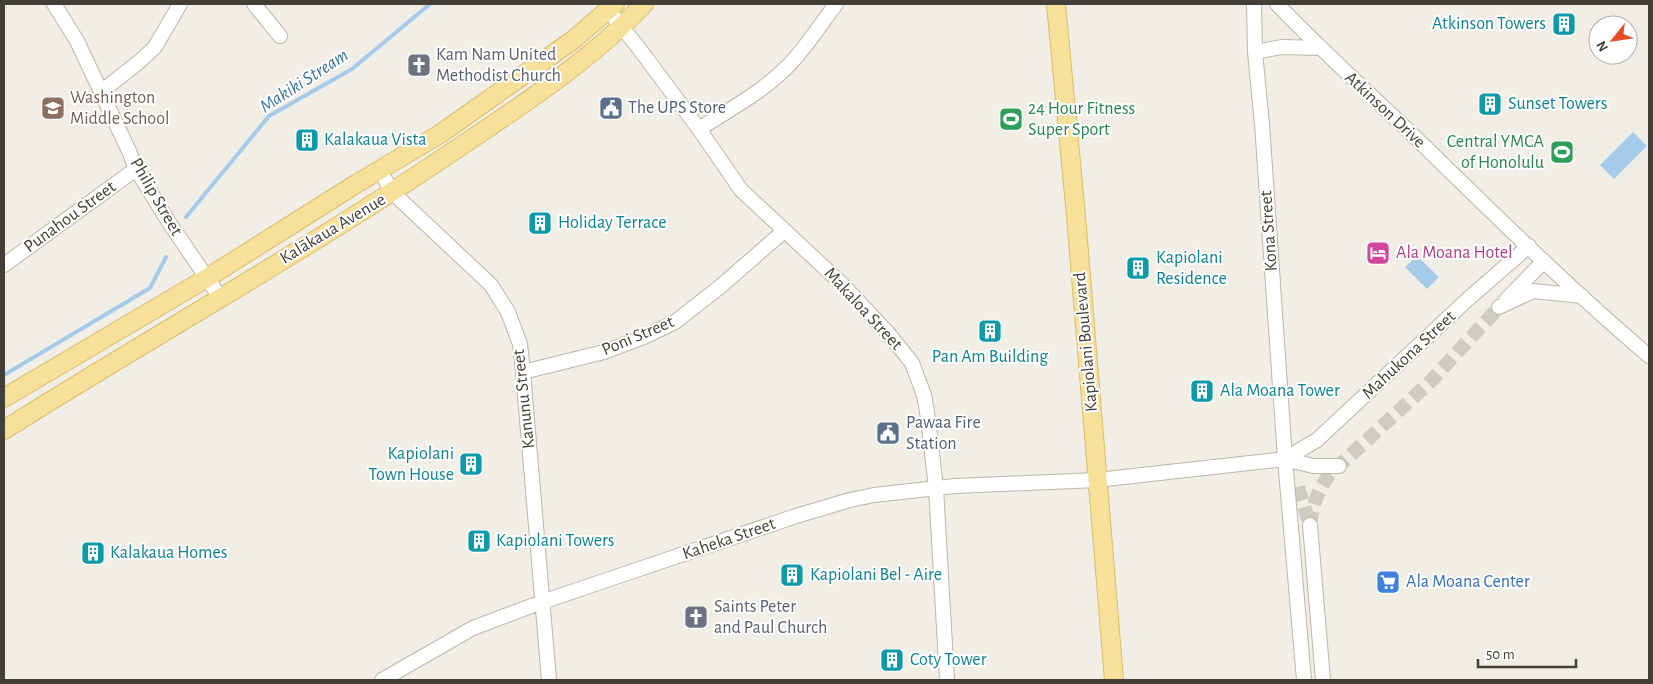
<svg xmlns="http://www.w3.org/2000/svg" width="1653" height="684" font-family="'Alegreya Sans',sans-serif">
<style>
.water{fill:#a6cbea}
.lines{fill:none;stroke-linecap:round;stroke-linejoin:round}
.stream{stroke:#a6cbea;stroke-width:4}
.minor-tunnel{stroke:#cecbc3;stroke-width:14;stroke-dasharray:14 7;stroke-linecap:butt}
.minor-casing{stroke:#bcb6a9;stroke-width:16}
.major-casing{stroke:#d9be6c;stroke-width:20}
.minor{stroke:#fff;stroke-width:14}
.major{stroke:#f6e09a;stroke-width:18}
.labels{text-anchor:middle;dominant-baseline:central;stroke-width:4;stroke-linejoin:round;paint-order:stroke}
.culture-label{font-size:18px;fill:#0d838f;stroke:#fff;text-anchor:start}
.worship-label{font-size:18px;fill:#5b616d;stroke:#fff;text-anchor:start}
.education-label{font-size:18px;fill:#785e54;stroke:#fff;text-anchor:start}
.service-label{font-size:18px;fill:#4e5e75;stroke:#fff;text-anchor:start}
.leisure-label{font-size:18px;fill:#27864d;stroke:#fff;text-anchor:start}
.street-label{font-size:18px;fill:#433f36;stroke:#fff}
.hotel-label{font-size:18px;fill:#b23c85;stroke:#fff;text-anchor:start}
.shop-label{font-size:18px;fill:#366cbe;stroke:#fff;text-anchor:start}
.water-label{font-size:19px;font-style:italic;fill:#3872a6;stroke:#fff}
</style>
<rect width="100%" height="100%" fill="#f1eee6"/>
<path class="water" d="M1633,132L1647,146L1614,179L1600,165Z
M1417,256L1439,277L1427,289L1405,267Z"/>
<g class="lines">
<path class="stream" d="M186,217L269,116L352,69L430,4
M4,375L150,288L166,257"/>
<path class="minor-tunnel" d="M1298,487L1308,519
M1310,525C1313,504 1317,492 1329,475L1430,382L1499,307"/>
<g class="minor-casing">
<path id="minor" d="M54,4L77,41L129,151L136,169L170,224L220,297
M254,4L280,36
M1254,4L1255,52L1262,124L1285,459L1304,680
M1277,4C1323,52 1371,95 1419,141C1494,214 1569,288 1649,356
M609,11L638,47L699,129L741,190L842,284L888,333L912,363L924,395L928,418L936,488L947,680
M1255,52L1282,47L1319,48
M101,92L140,61L155,47L180,4
M699,129C729,110 762,92 787,67C806,48 820,25 836,4
M380,170L392,192L491,285L508,312L520,344L523,372L549,680
M4,265L136,169
M1506,300L1544,261
M1499,307L1533,291L1582,296
M523,372L604,352L644,337L675,322L721,286L784,231
M1285,459L1317,440L1468,299L1529,246
M1310,525L1323,680
M382,680L473,628L542,602L654,564L796,516L850,500L874,495L955,486L1097,480L1285,459L1313,466H1339"/>
</g>
<g class="major-casing">
<path id="major" d="M1056,4L1076,216L1114,680
M4,398L207,278L356,184L440,134L573,40L615,4
M4,430C156,334 313,247 461,146C525,103 591,60 644,4"/>
</g>
<use href="#minor" class="minor"/>
<use href="#major" class="major"/>
</g>
<defs>
<g id="building-square" transform="scale(1.25)"><rect x="-9" y="-9" width="18" height="18" rx="4" fill="#0f9aa8" stroke="#fff"/><path d="M-4-6H4V6H1V3H-1V6H-4ZM-2.5-4.3h1.7v1.8h-1.7ZM.8-4.3h1.7v1.8H.8ZM-2.5-1h1.7V.8h-1.7ZM.8-1h1.7V.8H.8Z" fill="#fff"/></g>
<g id="church-square" transform="scale(1.25)"><rect x="-9" y="-9" width="18" height="18" rx="4" fill="#6b7280" stroke="#fff"/><path d="M-1.2-6h2.4v3.5h3.3v2.4h-3.3V6h-2.4V-.1h-3.3v-2.4h3.3Z" fill="#fff"/></g>
<g id="school-square" transform="scale(1.25)"><rect x="-9" y="-9" width="18" height="18" rx="4" fill="#8d6e63" stroke="#fff"/><path d="M0-5L7-2L0 1L-7-2ZM-4 1L0 2.5L4 1V4Q0 6-4 4Z" fill="#fff"/></g>
<g id="civic-square" transform="scale(1.25)"><rect x="-9" y="-9" width="18" height="18" rx="4" fill="#5c6f8a" stroke="#fff"/><path d="M-.6-6.5H3V-4.5H.6V-3L4-1V1h2V6H-6V1h2V-1L-.6-3ZM-1.2 2.5V6h2.4V2.5Z" fill="#fff"/></g>
<g id="stadium-square" transform="scale(1.25)"><rect x="-9" y="-9" width="18" height="18" rx="4" fill="#2e9e5b" stroke="#fff"/><path d="M0-5a6.5 5 0 1 0 0 10a6.5 5 0 1 0 0-10ZM-3.5-1.8h7v3.6h-7Z" fill="#fff"/></g>
<g id="hotel-square" transform="scale(1.25)"><rect x="-9" y="-9" width="18" height="18" rx="4" fill="#d1479c" stroke="#fff"/><path d="M-6-4.5h1.5V1H6V5H4.5V3h-9V5H-6ZM-4 0a1.8 1.8 0 1 1 3.6 0ZM.5 0V-2.5h3Q6-2.5 6 0Z" fill="#fff"/></g>
<g id="supermarket-square" transform="scale(1.25)"><rect x="-9" y="-9" width="18" height="18" rx="4" fill="#3f7fe0" stroke="#fff"/><path d="M-6-5.5h2.5l.6 2H6L4.5 2H-2.5L-4.4-4H-6ZM-1.5 3.2a1.3 1.3 0 1 0 .1 0ZM3 3.2a1.3 1.3 0 1 0 .1 0Z" fill="#fff"/></g>
</defs>
<g fill-rule="evenodd">
<use href="#building-square" x="1564" y="24"/>
<use href="#church-square" x="419" y="65"/>
<use href="#building-square" x="1490" y="104"/>
<use href="#school-square" x="53" y="108"/>
<use href="#civic-square" x="611" y="108"/>
<use href="#stadium-square" x="1011" y="119"/>
<use href="#building-square" x="307" y="140"/>
<use href="#stadium-square" x="1562" y="152"/>
<use href="#building-square" x="540" y="223"/>
<use href="#hotel-square" x="1378" y="253"/>
<use href="#building-square" x="1138" y="268"/>
<use href="#building-square" x="990" y="331"/>
<use href="#building-square" x="1202" y="391"/>
<use href="#civic-square" x="888" y="433"/>
<use href="#building-square" x="471" y="464"/>
<use href="#building-square" x="479" y="541"/>
<use href="#building-square" x="93" y="553"/>
<use href="#building-square" x="792" y="575"/>
<use href="#supermarket-square" x="1388" y="582"/>
<use href="#church-square" x="696" y="617"/>
<use href="#building-square" x="892" y="660"/>
</g>
<g class="labels">
<g class="culture-label">
<text x="1546" y="24" text-anchor="end">Atkinson Towers</text>
<text x="1508" y="104">Sunset Towers</text>
<text x="324" y="140">Kalakaua Vista</text>
<text x="558" y="223">Holiday Terrace</text>
<text x="1156" y="258">Kapiolani<tspan x="1156" dy="21">Residence</tspan></text>
<text x="990" y="357" text-anchor="middle">Pan Am Building</text>
<text x="1220" y="391">Ala Moana Tower</text>
<text x="454" y="454" text-anchor="end">Kapiolani<tspan x="454" dy="21">Town House</tspan></text>
<text x="496" y="541">Kapiolani Towers</text>
<text x="110" y="553">Kalakaua Homes</text>
<text x="810" y="575">Kapiolani Bel - Aire</text>
<text x="910" y="660">Coty Tower</text>
</g>
<g class="worship-label">
<text x="436" y="55">Kam Nam United<tspan x="436" dy="21">Methodist Church</tspan></text>
<text x="714" y="607">Saints Peter<tspan x="714" dy="21">and Paul Church</tspan></text>
</g>
<g class="education-label">
<text x="70" y="98">Washington<tspan x="70" dy="21">Middle School</tspan></text>
</g>
<g class="service-label">
<text x="628" y="108">The UPS Store</text>
<text x="906" y="423">Pawaa Fire<tspan x="906" dy="21">Station</tspan></text>
</g>
<g class="leisure-label">
<text x="1028" y="109">24 Hour Fitness<tspan x="1028" dy="21">Super Sport</tspan></text>
<text x="1544" y="142" text-anchor="end">Central YMCA<tspan x="1544" dy="21">of Honolulu</tspan></text>
</g>
<g class="street-label">
<text transform="translate(1385 110) rotate(43)">Atkinson Drive</text>
<text transform="translate(156 197) rotate(60)">Philip Street</text>
<text transform="translate(70 217) rotate(-36)">Punahou Street</text>
<text transform="translate(333 229) rotate(-31)">Kalākaua Avenue</text>
<text transform="translate(1269 231) rotate(-94)">Kona Street</text>
<text transform="translate(863 309) rotate(47)">Makaloa Street</text>
<text transform="translate(638 336) rotate(-23)">Poni Street</text>
<text transform="translate(1086 342) rotate(-95)">Kapiolani Boulevard</text>
<text transform="translate(1409 355) rotate(-43)">Mahukona Street</text>
<text transform="translate(524 399) rotate(-96)">Kanunu Street</text>
<text transform="translate(729 539) rotate(-19)">Kaheka Street</text>
</g>
<g class="hotel-label">
<text x="1396" y="253">Ala Moana Hotel</text>
</g>
<g class="shop-label">
<text x="1406" y="582">Ala Moana Center</text>
</g>
<g class="water-label">
<text transform="translate(304 81) rotate(-33)">Makiki Stream</text>
</g>
</g>
<rect width="1653" height="684" fill="none" stroke="#433f36" stroke-width="10"/>
<g transform="translate(1613 40) rotate(240)"><circle r="24" fill="#ffffff" stroke="#b4b2af"/>
<path d="M0-4L9 19L0 12L-9 19Z" fill="#e84d26"/>
<text y="-8" font-size="14" font-weight="bold" text-anchor="middle" fill="#433f36">N</text>
</g>
<path d="M1478 659v8h98v-8" fill="none" stroke="#433f36" stroke-width="2.5"/>
<text x="1486" y="659" font-size="15" fill="#433f36" stroke="#ffffff" stroke-width="4" paint-order="stroke">50 m</text>
</svg>
